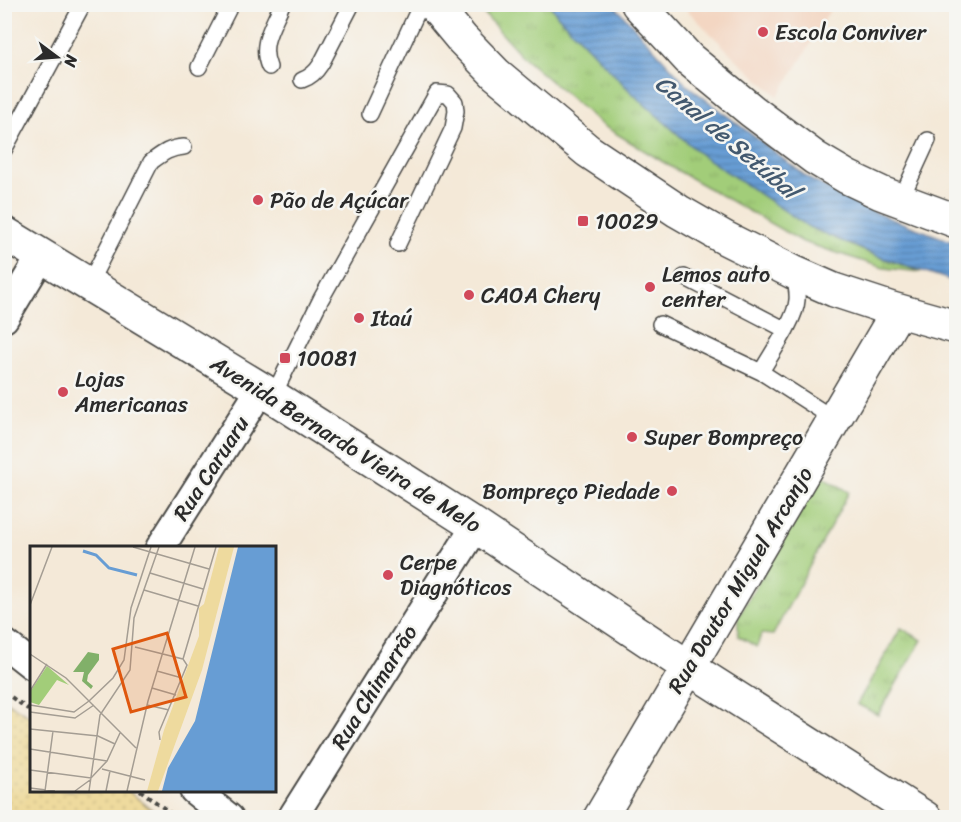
<svg xmlns="http://www.w3.org/2000/svg" width="961" height="822" font-family="Sriracha,sans-serif">
<style>
.built{fill:#f3d4bf}
.grass{fill:url(#grass-tufts);stroke:#667c52;stroke-width:1.5}
.sand{fill:url(#sand-dots);stroke:#8c8264;stroke-width:1.5}
.water{fill:url(#water-rules);stroke:#496480;stroke-width:1.5}
.lines{fill:none;stroke-linecap:round;stroke-linejoin:round}
.service-casing{stroke:#494845;stroke-width:18}
.minor-casing{stroke:#494845;stroke-width:32}
.secondary-casing{stroke:#494845;stroke-width:36}
.primary-casing{stroke:#494845;stroke-width:36}
.path{stroke:#494845;stroke-width:4;stroke-dasharray:4.5 4.5;stroke-linecap:butt}
.service{stroke:#fff;stroke-width:15}
.minor{stroke:#fff;stroke-width:28}
.secondary{stroke:#fff;stroke-width:33}
.primary{stroke:#fff;stroke-width:33}
.poi-dot{fill:#d1495b;stroke:#f6f6f2;stroke-width:2}
.labels{text-anchor:middle;dominant-baseline:central;stroke-width:5;stroke-linejoin:round;paint-order:stroke}
.poi-label{font-size:22px;fill:#2b2b2b;stroke:#f6f6f2;text-anchor:start}
.street-label{font-size:22px;fill:#2b2b2b;stroke:#f6f6f2}
.water-label{font-size:24px;font-style:italic;fill:#43596f;stroke:#f6f6f2}
.inset-river{fill:none;stroke:#679dd4;stroke-width:3}
.inset-road{fill:none;stroke:#a49d93;stroke-width:1.5}
.view{fill:#df570e;fill-opacity:0.15;stroke:#df570e;stroke-width:3}
.inset-edge{fill:none;stroke:#2b2b2b;stroke-width:3}
</style>
<defs>
<pattern id="grass-tufts" width="24" height="20" patternUnits="userSpaceOnUse" patternTransform="scale(1.5)"><rect width="24" height="20" fill="#a2cd79"/><path d="M3 7l-1-3M5 7V3M7 7l1-3M15 17l-1-3M17 17v-4M19 17l1-3" fill="none" stroke="#8cb069"/></pattern>
<pattern id="sand-dots" width="8" height="8" patternUnits="userSpaceOnUse" patternTransform="scale(1.5)"><rect width="8" height="8" fill="#eeda9e"/><path d="M2 2h.1M6 6h.1" fill="none" stroke="#cb8" stroke-width="1.8" stroke-linecap="round"/></pattern>
<pattern id="water-rules" width="6" height="5" patternUnits="userSpaceOnUse" patternTransform="scale(1.5)"><rect width="6" height="5" fill="#679dd4"/><path d="M0 2.5h6" fill="none" stroke="#5580ac"/></pattern>
</defs>
<rect width="100%" height="100%" fill="#f6f6f2"/>
<filter id="ink" filterUnits="userSpaceOnUse"><feTurbulence type="fractalNoise" baseFrequency=".0167" numOctaves="2"/><feDisplacementMap in="SourceGraphic" scale="12" xChannelSelector="R" yChannelSelector="G"/><feConvolveMatrix kernelMatrix="1 2 1 2 8 2 1 2 1" color-interpolation-filters="sRGB"/></filter>
<filter id="wash" filterUnits="userSpaceOnUse"><feTurbulence type="fractalNoise" baseFrequency=".008" numOctaves="4" result="noise"/><feDisplacementMap in="SourceGraphic" scale="24" xChannelSelector="R" yChannelSelector="G"/><feGaussianBlur stdDeviation="1.35" result="paint"/><feColorMatrix in="noise" values="0 0 0 0 0 0 0 0 0 0 0 0 0 0 0 0 0 1.4 0 .05"/><feComposite in="paint" operator="in"/></filter>
<g filter="url(#wash)">
<rect width="100%" height="100%" fill="#f4e9d8"/>
<path class="built" d="M682,5H833L801,60L778,96L736,59Z"/>
<path class="grass" d="M476,5H550L558,16L633,94L700,154L809,227L869,253L921,272L884,268L803,242L673,168L602,125L524,58Z
M821,475L849,492L773,635L761,634L757,647L738,636V617Z
M901,628L922,640L878,715L857,704Z"/>
<path class="sand" d="M4,700L31,717L32,790L128,791L161,817H5Z"/>
<path class="water" d="M550,5H614L687,85L811,180L881,215L956,243V282L880,257L809,227L700,154L633,94L558,16Z"/>
</g>
<g filter="url(#ink)">
<g class="lines">
<g class="service-casing">
<path id="service" d="M199,67L231,4
M269,67C259,44 273,26 282,4
M302,80C311,77 316,72 321,64L352,4
M370,114L421,4
M4,150L83,4
M900,201L928,140
M684,277L786,330
M89,284L151,162C163,153 169,148 184,147
M660,324L761,372C771,354 796,319 797,300C798,291 795,281 793,272
M761,372L834,419
M273,396L321,299L437,93L448,94L455,102L456,111L453,128L398,244"/>
</g>
<g class="minor-casing">
<path id="minor" d="M4,318L42,255
M160,548L261,389
M4,643L32,665
M194,790L229,818
M292,818L476,526"/>
</g>
<g class="secondary-casing">
<path id="secondary" d="M600,818L898,311"/>
</g>
<g class="primary-casing">
<path id="primary" d="M433,4L462,39L496,74L588,151L678,211L725,238L793,272L834,290L892,309L956,327
M638,4L689,59L752,111L815,158L847,177L881,193L956,221
M4,233L261,389L476,526L688,667L925,818"/>
</g>
<path class="path" d="M4,692L32,712
M140,790L177,818"/>
<use href="#service" class="service"/>
<use href="#minor" class="minor"/>
<use href="#secondary" class="secondary"/>
<use href="#primary" class="primary"/>
</g>
</g>
<g class="poi-dot">
<circle cx="763" cy="32" r="6"/>
<circle cx="258" cy="200" r="6"/>
<rect x="577" y="215" width="12" height="12" rx="3"/>
<circle cx="650" cy="287" r="6"/>
<circle cx="469" cy="295" r="6"/>
<circle cx="359" cy="318" r="6"/>
<rect x="279" y="352" width="12" height="12" rx="3"/>
<circle cx="63" cy="392" r="6"/>
<circle cx="632" cy="437" r="6"/>
<circle cx="672" cy="491" r="6"/>
<circle cx="388" cy="575" r="6"/>
</g>
<g class="labels">
<g class="poi-label">
<text x="775" y="32">Escola Conviver</text>
<text x="270" y="200">Pão de Açúcar</text>
<text x="595" y="221">10029</text>
<text x="662" y="274">Lemos auto<tspan x="662" dy="25">center</tspan></text>
<text x="481" y="295">CAOA Chery</text>
<text x="371" y="318">Itaú</text>
<text x="297" y="358">10081</text>
<text x="75" y="379">Lojas<tspan x="75" dy="25">Americanas</tspan></text>
<text x="644" y="437">Super Bompreço</text>
<text x="660" y="491" text-anchor="end">Bompreço Piedade</text>
<text x="400" y="562">Cerpe<tspan x="400" dy="25">Diagnóticos</tspan></text>
</g>
<g class="street-label">
<text transform="translate(346 444) rotate(32)">Avenida Bernardo Vieira de Melo</text>
<text transform="translate(211 468) rotate(-57)">Rua Caruaru</text>
<text transform="translate(740 580) rotate(-59)">Rua Doutor Miguel Arcanjo</text>
<text transform="translate(374 687) rotate(-58)">Rua Chimarrão</text>
</g>
<g class="water-label">
<text transform="translate(727 137) rotate(40)">Canal de Setúbal</text>
</g>
</g>
<g transform="translate(30 546)">
<rect width="246" height="246" fill="#f4e9d8"/>
<path d="M17,120L39,139L27,134L9,159L0,156V146Z" fill="#a2cd79"/>
<path d="M58,106L69,108V114L58,129L57,135L63,140L61,143L52,135L54,126H43Z" fill="#81b069"/>
<path d="M189,1H204L172,124L128,245H117L134,184L169,90V62L174,58Z" fill="#eeda9e"/>
<path d="M208,1H246V245H132L138,222L165,175Z" fill="#679dd4"/>
<path class="inset-river" d="M53,5L66,9L79,22L107,29"/>
<path class="inset-road" d="M103,1L179,23M120,27L173,43M114,44L168,60M0,59L22,1M105,101L153,113L186,1M0,108L36,132L106,202M127,125L152,132M122,142L146,149M0,145L17,118M59,155L83,132L94,114L101,62L121,1M0,159L44,166L59,155M117,159L139,164M0,166L45,172L64,159M0,183L68,190L85,198M130,194L129,186L157,119L153,113M0,203L77,215M72,223L115,234M0,224L61,232L77,215L90,187M0,242L25,245M15,245L23,185M45,245L60,234M59,245L70,169L100,124L104,72L129,1M76,245L80,225M97,245L118,155L165,1"/>
<path class="view" d="M137,87L156,151L101,166L83,103Z"/>
<rect width="246" height="246" class="inset-edge"/>
</g>
<rect width="961" height="822" fill="none" stroke="#f6f6f2" stroke-width="24"/>
<g transform="translate(57 57) rotate(106)" stroke="#f6f6f2" stroke-width="4.5" paint-order="stroke">
<path d="M0-4.5L10 22L0 15L-10 22Z" fill="#2b2b2b"/>
<text y="-9" font-size="16" font-weight="bold" text-anchor="middle" fill="#2b2b2b">N</text>
</g>
</svg>
